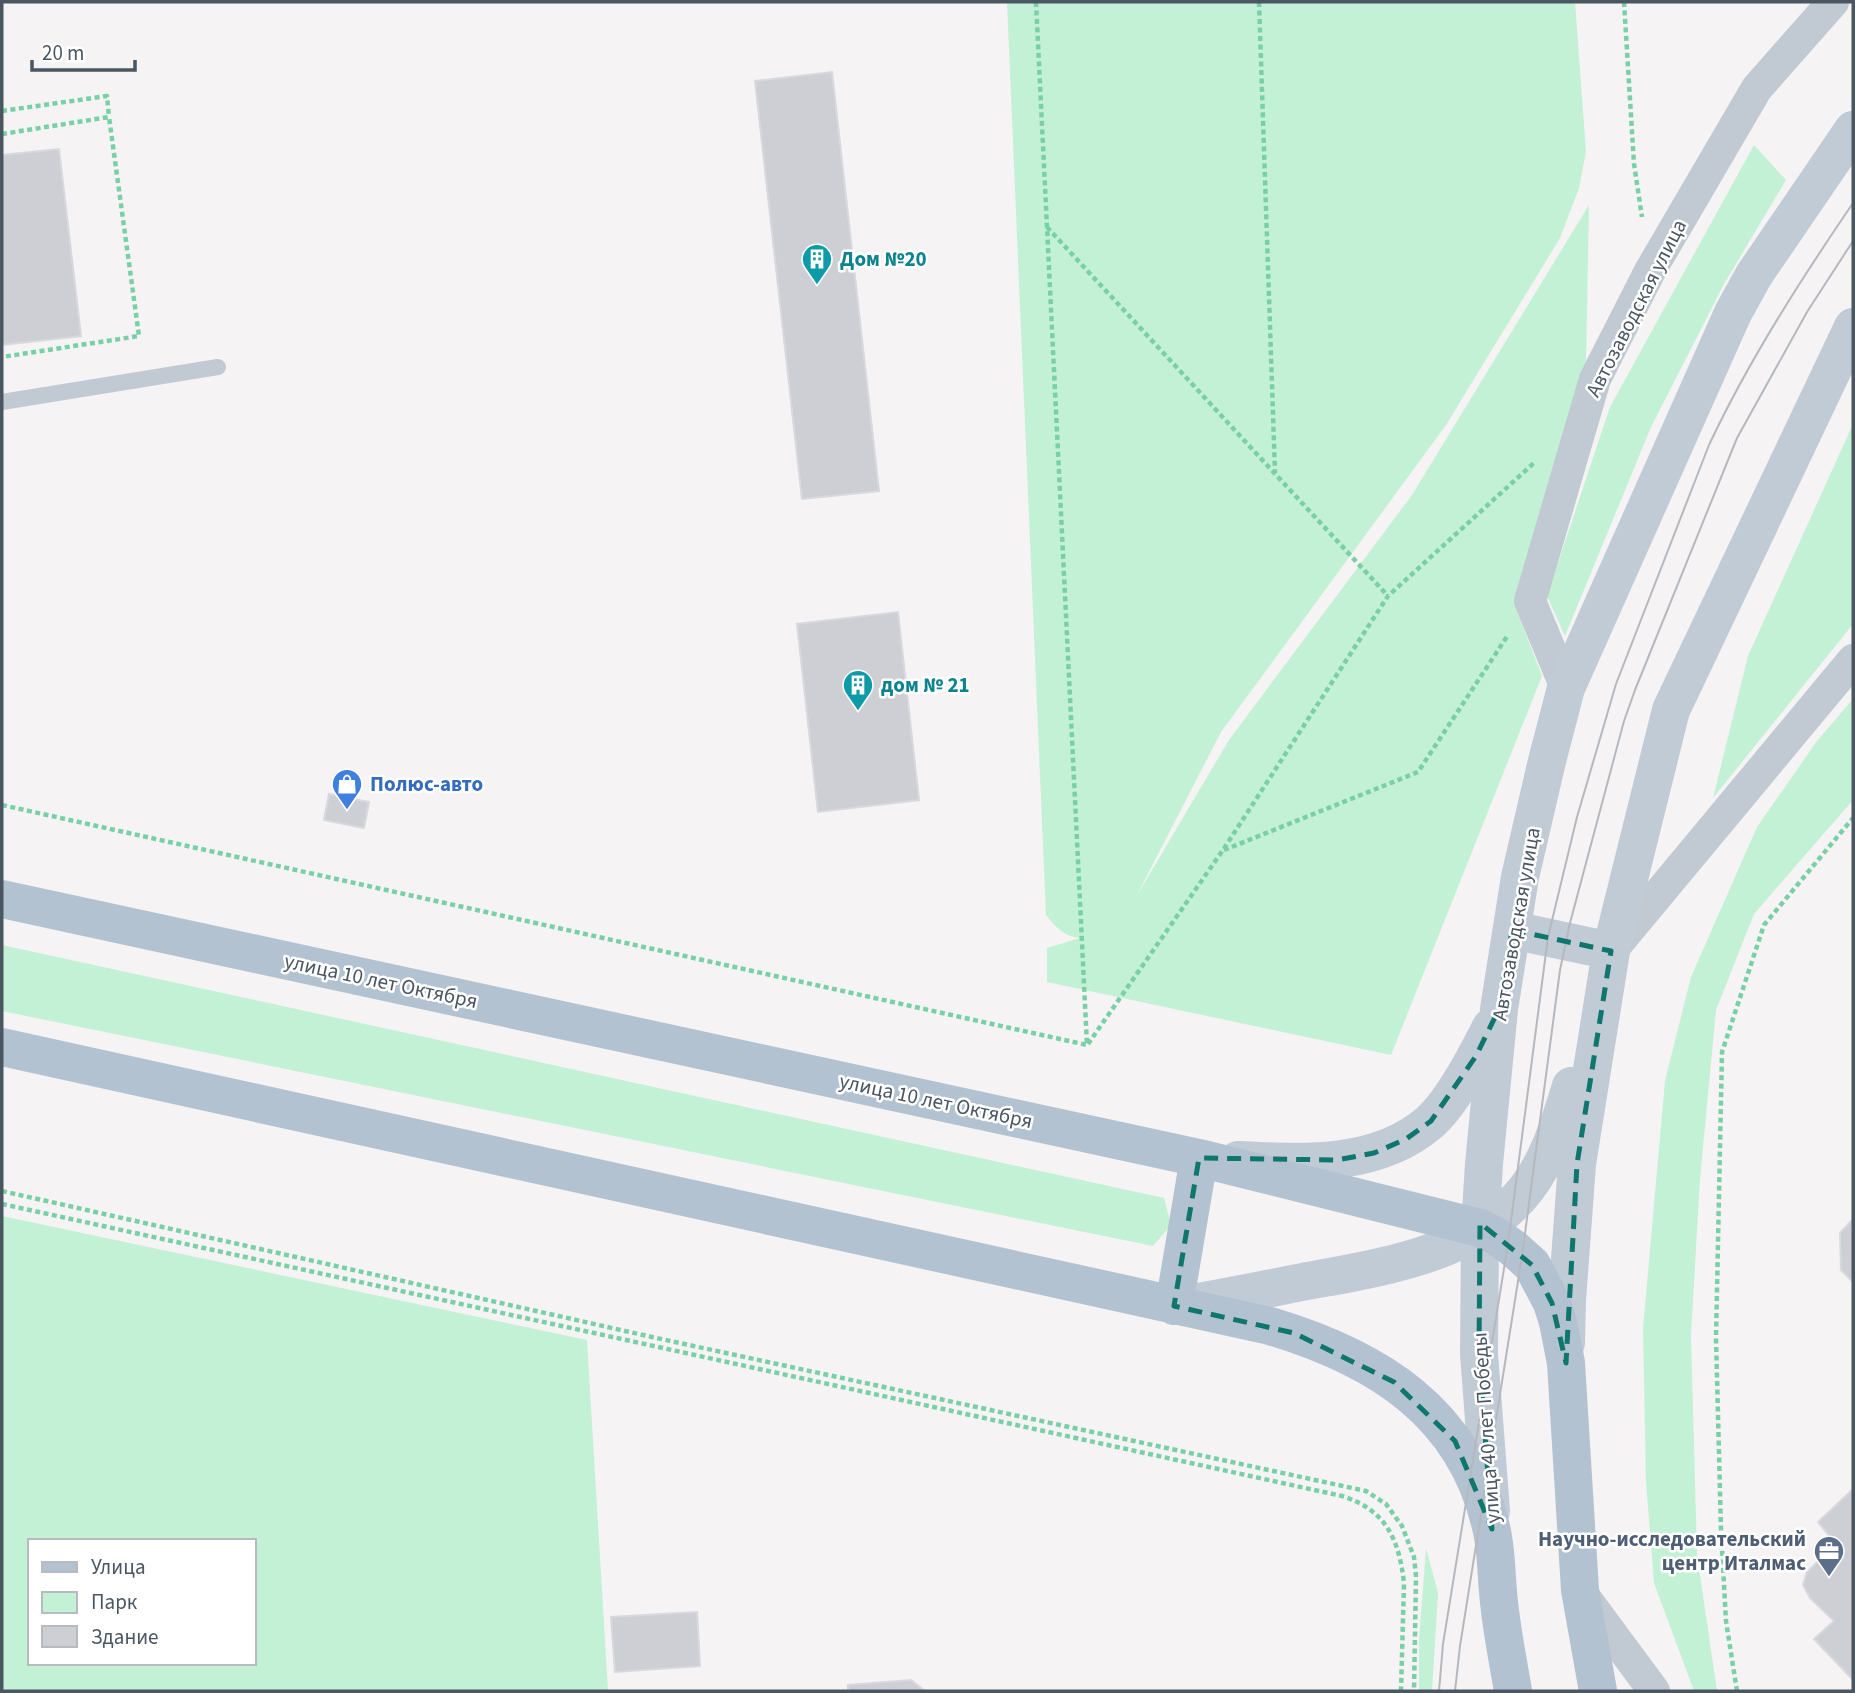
<svg xmlns="http://www.w3.org/2000/svg" width="1855" height="1693" font-family="'Source Sans 3',sans-serif">
<style>
.green{fill:#c3f1d5;fill-rule:evenodd}
.building{fill:#cdcfd5;stroke:#d7d9de;stroke-width:2}
.lines{fill:none;stroke-linecap:round;stroke-linejoin:round}
.path{stroke:#7ad0a6;stroke-width:4.5;stroke-dasharray:5 3.5;stroke-linecap:butt}
.lane{stroke:#c1cad2;stroke-width:16}
.street{stroke:#c1cad2;stroke-width:32}
.secondary{stroke:#c1cbd6;stroke-width:38}
.primary{stroke:#b3c2d1;stroke-width:38}
.tram{stroke:#b5b8bd;stroke-width:2}
.marked{fill:none;stroke:#0f766e;stroke-width:5;stroke-dasharray:14 9;stroke-linejoin:round}
.labels{text-anchor:middle;dominant-baseline:central;stroke-width:5;stroke-linejoin:round;paint-order:stroke}
.culture-label{font-size:21px;font-weight:bold;fill:#0d838f;stroke:#fff;text-anchor:start}
.street-label{font-size:21px;fill:#4a5661;stroke:#fff}
.shop-label{font-size:21px;font-weight:bold;fill:#366cbe;stroke:#fff;text-anchor:start}
.service-label{font-size:21px;font-weight:bold;fill:#4e5e75;stroke:#fff;text-anchor:end}
</style>
<rect width="100%" height="100%" fill="#f5f3f3"/>
<path class="green" d="M1007,2H1575L1586,152L1579,188L1560,238L1446,425L1221,732L1136,897L1229,740L1412,495L1589,205L1586,363L1515,606L1542,676L1391,1055L1047,982V948L1080,938C1063,936 1057,928 1046,915Z
M1754,145L1786,180L1724,284L1651,427L1565,636L1547,596L1610,407Z
M1853,424V624L1713,798L1748,656Z
M1853,699V800L1754,914L1716,1010L1700,1179L1691,1335L1697,1555L1717,1691H1694L1654,1583L1646,1482L1643,1329L1665,1081L1691,977L1757,827L1817,741Z
M2,945L1164,1198L1171,1225L1153,1246L2,1011Z
M2,1216L587,1340L608,1691H2ZM30,1541H254V1663H30Z
M1426,1548L1438,1593L1432,1691H1419V1640Z"/>
<path class="building" d="M832,72L879,491L802,499L755,81Z
M59,149L81,336L2,345V155Z
M898,612L919,800L818,812L797,624Z
M329,794L369,802L364,828L324,820Z
M1853,1219V1282L1841,1270L1840,1233Z
M1853,1489V1680L1814,1639L1834,1621L1810,1598L1803,1585L1807,1572L1836,1544L1818,1522Z
M697,1612L700,1666L615,1672L611,1617Z
M911,1680L925,1691H848V1685Z"/>
<g class="lines">
<path class="path" d="M1036,2L1087,1045
M1259,2L1275,473
M1624,2L1634,164L1642,217
M2,111L107,96L109,117
M2,134L109,117L139,336L2,357
M1047,227L1388,596
M2,805L1087,1045
M1224,850L1418,772L1508,635
M1088,1044L1223,850L1388,596L1536,461
M2,1191L652,1337L1366,1491L1386,1504L1402,1526L1414,1557L1416,1576L1414,1691
M2,1204L1342,1496C1386,1510 1399,1539 1404,1583L1401,1691
M1737,1691L1726,1621L1721,1530L1716,1338L1722,1052L1764,925L1853,818"/>
<path class="lane" d="M2,402L218,367"/>
<path class="street" d="M1566,688L1530,601L1595,379L1650,271L1757,88L1833,2
M1612,950L1853,660
M1580,1591L1654,1691"/>
<path class="secondary" d="M1512,930L1611,951
M1238,1160C1303,1163 1377,1168 1430,1122C1454,1100 1476,1056 1491,1027
M1177,1306C1220,1298 1264,1290 1307,1281C1384,1267 1476,1254 1527,1188C1550,1158 1560,1121 1571,1086
M1566,1343L1567,1300L1577,1164L1611,951L1671,710L1853,327
M1491,1511L1479,1354L1480,1228L1484,1164L1499,1009L1520,877L1547,761L1566,688L1733,313L1754,275L1853,130"/>
<path class="primary" d="M2,899L1199,1158L1480,1228L1496,1236L1513,1248L1532,1265L1552,1303L1558,1322L1566,1363L1580,1590L1598,1691
M2,1047L1270,1326C1377,1358 1465,1412 1491,1527C1497,1551 1496,1577 1499,1602C1502,1632 1508,1661 1513,1691
M1174,1306L1199,1158"/>
<path class="tram" d="M1439,1691L1443,1644L1508,1244L1548,937L1577,817L1616,684L1709,445C1749,360 1800,281 1853,203
M1455,1691L1460,1646L1522,1256L1560,970L1570,923L1624,721L1635,690L1737,438L1807,312L1853,241"/>
</g>
<path class="marked" d="M1512,930L1611,951L1577,1164L1566,1363L1552,1303L1532,1265L1480,1223L1479,1354L1492,1529L1455,1441L1394,1382L1294,1333L1174,1306L1199,1158L1337,1160L1374,1153L1406,1139L1431,1121L1476,1056L1499,1009Z"/>
<defs>
<g id="building-pin" transform="scale(1.575)"><path d="M0 17L-7.5 6A9.5 9.5 0 1 1 7.5 6Z" fill="#0f9aa8" stroke="#fff"/><path d="M-4-6H4V6H1V3H-1V6H-4ZM-2.5-4.3h1.7v1.8h-1.7ZM.8-4.3h1.7v1.8H.8ZM-2.5-1h1.7V.8h-1.7ZM.8-1h1.7V.8H.8Z" fill="#fff"/></g>
<g id="shop-pin" transform="scale(1.575)"><path d="M0 17L-7.5 6A9.5 9.5 0 1 1 7.5 6Z" fill="#3f7fe0" stroke="#fff"/><path d="M-5-2.5h2.3a2.7 3.5 0 0 1 5.4 0H5L5.5 6h-11ZM-1.5-2.5h3a1.5 2.3 0 0 0-3 0Z" fill="#fff"/></g>
<g id="office-pin" transform="scale(1.575)"><path d="M0 17L-7.5 6A9.5 9.5 0 1 1 7.5 6Z" fill="#5c6f8a" stroke="#fff"/><path d="M-6-3h4V-5.5h4V-3h4V5H-6ZM-1-4.5V-3h2v-1.5ZM-6 0V1H6V0Z" fill="#fff"/></g>
</defs>
<g fill-rule="evenodd">
<use href="#building-pin" x="817" y="259"/>
<use href="#building-pin" x="858" y="685"/>
<use href="#shop-pin" x="347" y="784"/>
<use href="#office-pin" x="1829" y="1551"/>
</g>
<g class="labels">
<g class="culture-label">
<text x="840" y="259">Дом №20</text>
<text x="881" y="685">дом № 21</text>
</g>
<g class="street-label">
<text transform="translate(1636 308) rotate(-63)">Автозаводская улица</text>
<text transform="translate(1516 924) rotate(-80)">Автозаводская улица</text>
<text transform="translate(381 981) rotate(12)">улица 10 лет Октября</text>
<text transform="translate(936 1101) rotate(12)">улица 10 лет Октября</text>
<text transform="translate(1486 1428) rotate(-94)">улица 40 лет Победы</text>
</g>
<g class="shop-label">
<text x="370" y="784">Полюс-авто</text>
</g>
<g class="service-label">
<text x="1806" y="1539">Научно-исследовательский<tspan x="1806" dy="24">центр Италмас</tspan></text>
</g>
</g>
<rect width="1855" height="1693" fill="none" stroke="#4a5661" stroke-width="7"/>
<rect x="28" y="1539" width="228" height="126" fill="#ffffff" stroke="#b7bbc0" stroke-width="2"/>
<rect x="42" y="1562" width="35" height="10" fill="#b3c2d1" stroke="#b7bbc0" stroke-width="2"/>
<text x="91" y="1574" font-size="21" fill="#4a5661">Улица</text>
<rect x="42" y="1592" width="35" height="21" fill="#c3f1d5" stroke="#b7bbc0" stroke-width="2"/>
<text x="91" y="1609" font-size="21" fill="#4a5661">Парк</text>
<rect x="42" y="1626" width="35" height="21" fill="#cdcfd5" stroke="#b7bbc0" stroke-width="2"/>
<text x="91" y="1644" font-size="21" fill="#4a5661">Здание</text>
<path d="M32 60v10h103v-10" fill="none" stroke="#4a5661" stroke-width="3.5"/>
<text x="42" y="60" font-size="21" fill="#4a5661" stroke="#ffffff" stroke-width="5" paint-order="stroke">20 m</text>
</svg>
